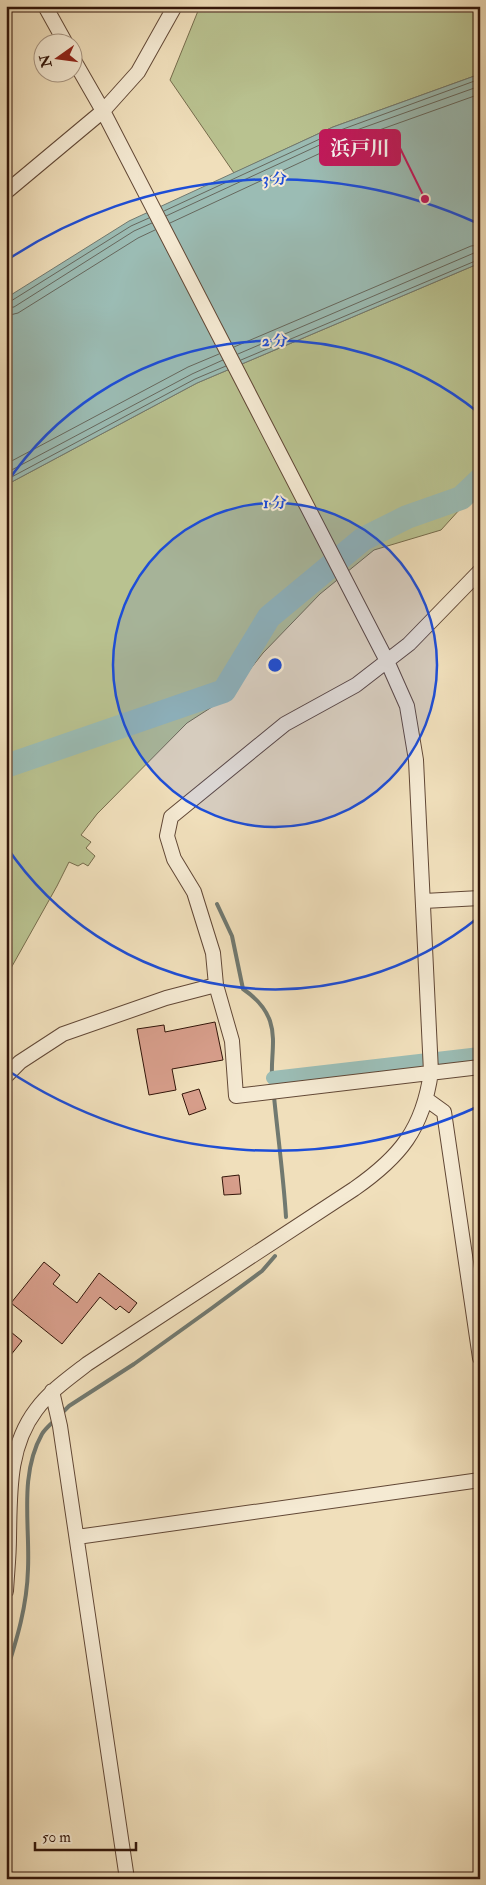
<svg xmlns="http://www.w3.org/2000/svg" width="486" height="1885" font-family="'IM FELL Double Pica','Noto Serif JP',serif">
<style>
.green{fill:#b9c290;stroke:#766c4c}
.water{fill:#9bbcb4;stroke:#717970}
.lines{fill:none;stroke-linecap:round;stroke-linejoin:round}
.shore{stroke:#66685e;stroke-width:1}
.stream{stroke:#717970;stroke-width:4}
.canal{stroke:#9bbcb4;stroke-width:14}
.river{stroke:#9bbcb4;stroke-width:24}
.building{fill:#d79e8b;stroke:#321509}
.minor-casing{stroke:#624836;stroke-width:16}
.minor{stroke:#f5ead3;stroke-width:14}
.ring{fill:none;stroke:#1d4ed8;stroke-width:2.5}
.centre{fill:#1d4ed8;stroke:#f5ead3;stroke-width:2.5}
.ring-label{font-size:15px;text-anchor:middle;font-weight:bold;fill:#1d4ed8;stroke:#f5ead3;stroke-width:4;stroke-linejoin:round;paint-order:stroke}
.leader{fill:none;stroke:#c2185b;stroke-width:2}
.callout-dot{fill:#c2185b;stroke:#f5ead3;stroke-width:2}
.callout{fill:#c2185b;stroke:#c2185b;stroke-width:2}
.callout-label{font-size:20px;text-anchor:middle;font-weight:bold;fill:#fff}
</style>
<rect width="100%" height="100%" fill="#f0dfbb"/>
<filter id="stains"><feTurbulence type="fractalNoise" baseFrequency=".004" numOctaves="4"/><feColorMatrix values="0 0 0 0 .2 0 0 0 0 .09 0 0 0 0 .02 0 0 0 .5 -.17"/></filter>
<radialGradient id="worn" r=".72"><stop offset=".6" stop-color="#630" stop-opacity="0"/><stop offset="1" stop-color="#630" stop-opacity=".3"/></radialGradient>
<path class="green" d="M200,6H480V74L333,127L234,173L170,80Z
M480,263V487L441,530L374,550L320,594L263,653L229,696L187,723L97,814L81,835L91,842L86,848L95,856L88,866L83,863L78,866L69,862L57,886L6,977V485L197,383Z"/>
<path class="water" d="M480,74V263L197,383L6,485V298L129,221L333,127Z"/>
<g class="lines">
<path class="shore" d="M164,211L335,132L480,79
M166,216L337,137L480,86
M170,223L340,144L480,94
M6,302L11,301L131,226L149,218
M6,308L14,307L134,231L152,223
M6,316L18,313L138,238L155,230
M234,347L471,246L480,245
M238,354L474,253L480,252
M241,360L480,259
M6,464L188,367L219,354
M6,473L192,374L223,360
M6,480L195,379L226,366"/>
<path class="stream" d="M217,904L232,936L243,989C255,997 265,1007 270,1021C276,1039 271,1057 272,1075C276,1123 283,1170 286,1217
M60,1415L69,1406L134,1364L212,1308L262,1271L275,1256
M6,1673C17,1639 27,1606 28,1569C30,1524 19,1475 42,1434C45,1429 51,1424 55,1420"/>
<path class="canal" d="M273,1078L480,1054"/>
<path class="river" d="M6,766L224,691L269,617L363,539L407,517L461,498L480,480"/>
</g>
<path class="building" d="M215,1022L223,1060L172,1069L176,1090L149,1095L137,1029L164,1025L165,1032Z
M199,1089L206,1109L189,1115L182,1094Z
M239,1175L241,1194L224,1195L222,1177Z
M44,1262L60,1275L53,1284L77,1303L99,1273L137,1303L129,1313L120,1306L116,1310L100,1297L62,1344L11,1303Z
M6,1328L22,1341L6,1361Z"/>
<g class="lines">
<g class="minor-casing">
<path id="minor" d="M45,6L65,42
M6,192L103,111L138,72L175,6
M480,571L409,644L356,685L285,724L171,817L167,836L174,859L194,892L213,953L216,985L232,1041L236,1096L480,1067
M424,901L480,898
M6,1076L20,1062L63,1034L166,998L216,985
M426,1099L444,1112L480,1358
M52,1391L60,1426L127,1879
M77,1537L480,1480
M6,1591C7,1573 9,1555 9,1538C10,1493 8,1447 36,1410C50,1391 69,1378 87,1364L354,1189C400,1157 423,1129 431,1072L416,760L407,706L387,661L103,111L72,57"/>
</g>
<use href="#minor" class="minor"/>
</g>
<circle cx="275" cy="665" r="162" fill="#1d4ed8" fill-opacity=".12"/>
<g class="ring">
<circle cx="275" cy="665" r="162"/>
<path d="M479 917A324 324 0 0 1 6 846M6 484A324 324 0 0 1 479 413"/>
<path d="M477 1107A486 486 0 0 1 7 1070M7 260A486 486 0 0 1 477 223"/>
</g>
<circle cx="275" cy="665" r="8" class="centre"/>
<g class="ring-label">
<text x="275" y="184">3 分</text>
<text x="275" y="346">2 分</text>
<text x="275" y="508">1 分</text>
</g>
<path class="leader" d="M425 199L400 148"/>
<circle class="callout-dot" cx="425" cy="199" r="5"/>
<rect class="callout" x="320" y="130" width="80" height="35" rx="5"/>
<g class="callout-label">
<text x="360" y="155">浜戸川</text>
</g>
<rect width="486" height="1885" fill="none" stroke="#f0dfbb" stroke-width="25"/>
<rect x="8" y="8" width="471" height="1870" fill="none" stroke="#321509" stroke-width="2.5"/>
<rect x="12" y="12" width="461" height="1860" fill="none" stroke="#321509"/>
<g transform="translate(58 58) rotate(256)"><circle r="24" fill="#f5ead3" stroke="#a79582"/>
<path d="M0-4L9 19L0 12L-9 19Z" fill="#8f2418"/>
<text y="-8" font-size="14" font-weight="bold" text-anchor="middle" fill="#321509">N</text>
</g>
<path d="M35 1842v8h101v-8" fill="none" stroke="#321509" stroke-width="2.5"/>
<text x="42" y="1842" font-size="15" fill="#321509" stroke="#f5ead3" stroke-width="4" paint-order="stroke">50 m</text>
<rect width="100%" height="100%" filter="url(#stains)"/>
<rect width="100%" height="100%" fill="url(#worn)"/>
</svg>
